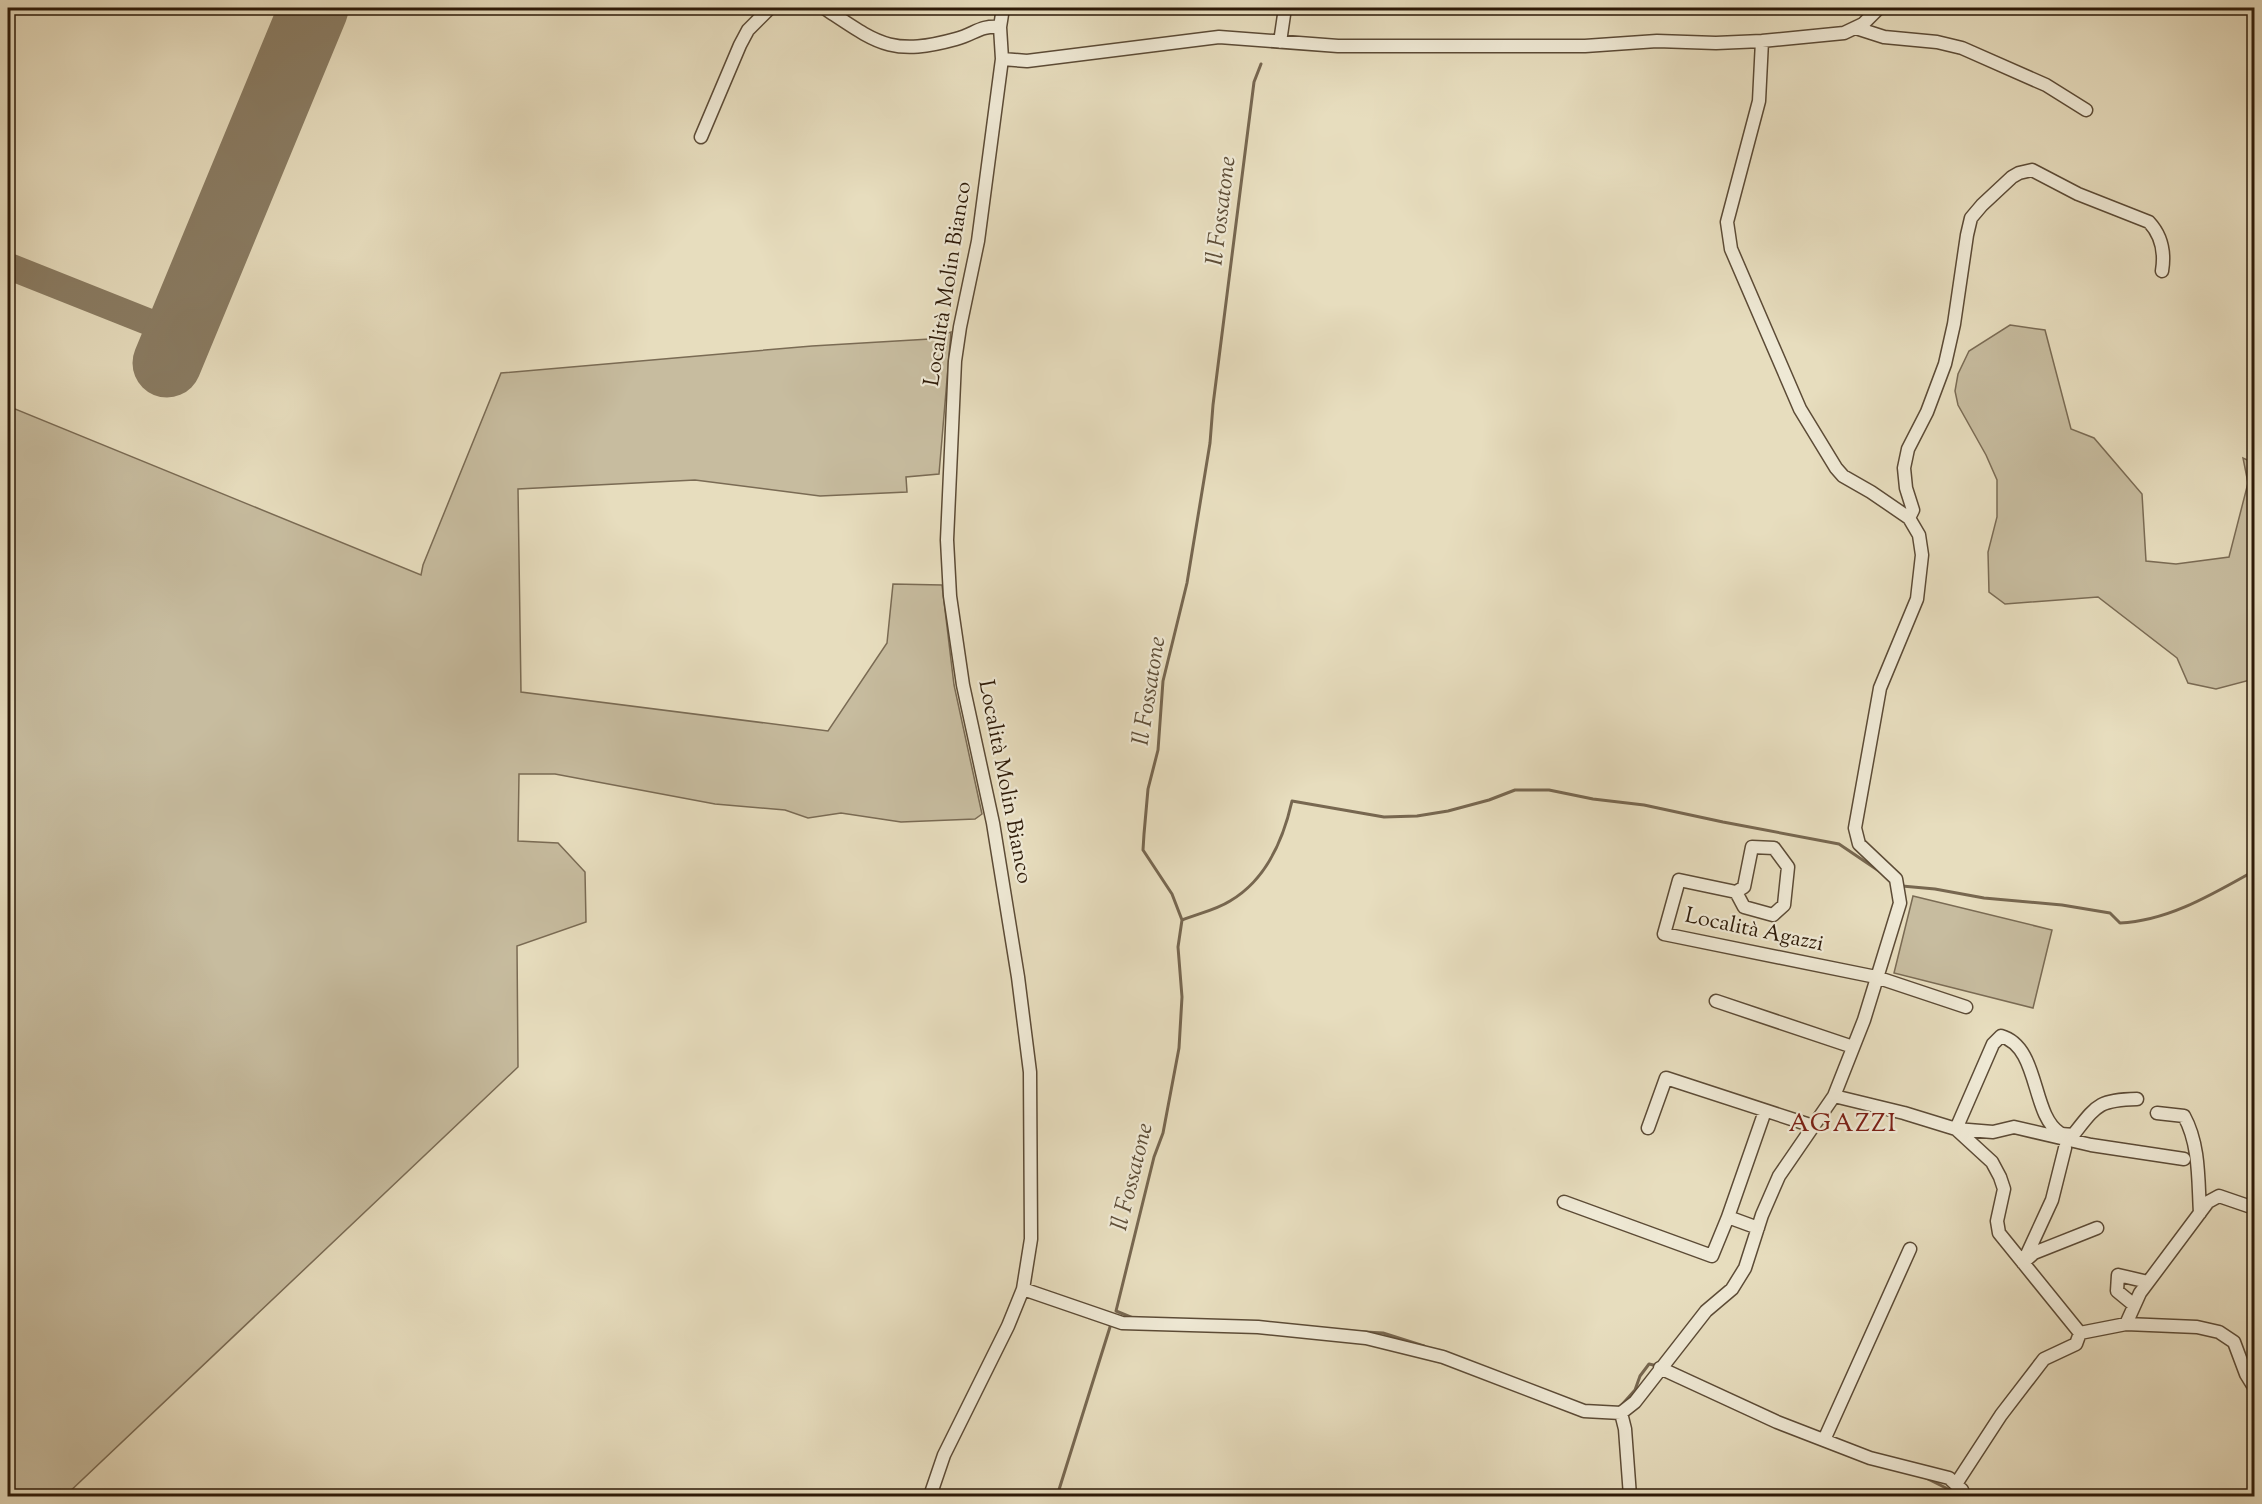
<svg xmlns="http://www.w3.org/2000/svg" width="2262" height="1504" font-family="'Sorts Mill Goudy',serif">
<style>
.green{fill:#c7bc9f;stroke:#7a6b54;stroke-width:1.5}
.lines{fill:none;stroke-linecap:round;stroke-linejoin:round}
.stream{stroke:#776750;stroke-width:3}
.taxiway{stroke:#8a7c63;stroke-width:27}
.runway{stroke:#8a7c63;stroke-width:69}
.minor-casing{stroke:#5c4b36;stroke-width:15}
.minor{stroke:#efe9d5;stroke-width:12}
.labels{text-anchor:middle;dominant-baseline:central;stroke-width:4.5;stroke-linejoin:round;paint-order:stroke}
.street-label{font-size:22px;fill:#2d1a08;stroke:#efe9d5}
.water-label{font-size:24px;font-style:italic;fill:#5e4e38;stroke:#efe9d5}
.quarter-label{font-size:26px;letter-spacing:1.5px;fill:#7a1f14;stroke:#efe9d5}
</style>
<rect width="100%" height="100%" fill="#e7ddbe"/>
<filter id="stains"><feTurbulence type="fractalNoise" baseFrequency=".00333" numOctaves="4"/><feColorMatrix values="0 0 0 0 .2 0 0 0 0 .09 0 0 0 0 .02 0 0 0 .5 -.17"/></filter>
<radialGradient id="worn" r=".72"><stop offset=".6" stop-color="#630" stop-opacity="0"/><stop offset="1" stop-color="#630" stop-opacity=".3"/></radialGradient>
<path class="green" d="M2010,325L2045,330L2071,429L2094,438L2142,494L2146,561L2176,564L2229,557L2248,483L2243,458L2254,463V679L2216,689L2188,683L2177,658L2098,597L2005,604L1989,592L1988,552L1997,517V480L1986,455L1958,405L1955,391L1958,374L1969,351Z
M951,332L939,474L906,477L907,492L820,496L695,480L518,489L521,692L828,731L887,643L893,584L942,585L954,685L982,814L975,819L901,822L841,813L808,818L785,810L715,804L555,774H519L518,841L558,843L585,872L586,922L517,946L518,1067L65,1496H8V406L421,575L423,565L501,373L812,346L930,339Z
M1913,896L2052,930L2033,1008L1894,973Z"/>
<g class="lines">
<path class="stream" d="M1902,886L1935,889L1984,898L2062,905L2110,913L2120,923C2168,921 2213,894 2254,871
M1182,920C1197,914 1216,910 1230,901C1266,880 1283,841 1292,801L1384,817L1417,816L1448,811L1489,800L1515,790H1549L1593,799L1644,805L1723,822L1839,844L1879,871
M1133,1318L1116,1311L1154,1157L1163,1133L1179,1048L1182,997L1178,947L1182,920L1172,894L1143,850L1144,834L1148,789L1158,750L1163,681L1187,583L1210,443L1213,405L1254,82L1261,64
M1348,1331L1383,1333L1424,1346
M1619,1408L1635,1390L1640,1376L1649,1364L1658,1366
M1926,1478L1948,1489L1950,1496
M1057,1496L1110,1327"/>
<path class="taxiway" d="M8,266L179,334"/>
<path class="runway" d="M167,363L314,8"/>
<g class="minor-casing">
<path id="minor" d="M824,8C877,43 891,57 956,39C975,34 980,25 1000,27
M1856,28L1884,37L1937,42L1962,48L2046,85L2086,110
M1280,42L1285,8
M1002,59L1027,61L1219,37L1338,46H1585L1657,41L1716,43L1762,41L1844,33L1863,24L1879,8
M701,137L740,45L748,30L770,8
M1909,518L1913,510L1906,488L1904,468L1908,449L1927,412L1945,364L1954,324L1967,235L1971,218L1982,205L2012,177L2019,173L2032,170L2078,194L2149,222C2162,236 2165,253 2162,271
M1752,847L1774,848L1788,867L1784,905L1773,915L1744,907L1736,892L1744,887Z
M1736,892L1679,880L1664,934L1876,977L1966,1007
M1716,1001L1853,1047
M1834,1096L1904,1113L1956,1129L1992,1162L2000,1177L2004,1189L1997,1221L1999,1233L2080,1333
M2137,1099C2098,1100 2097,1105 2073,1135C2069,1134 2063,1135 2060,1133C2031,1115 2040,1047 2001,1036L1993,1044L1956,1129L1993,1132L2014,1127L2091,1145L2184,1159
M2157,1113L2184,1116C2200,1145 2198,1181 2200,1213
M1648,1128L1666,1078L1813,1126
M1564,1202L1712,1256L1728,1217L1758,1228
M1728,1217L1765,1111
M2026,1260L2034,1253L2097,1228
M2023,1263L2052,1200L2065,1148
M1023,1289L1122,1323L1258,1327L1366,1338L1443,1357L1584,1411L1621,1413L1635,1402L1706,1311L1732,1289L1745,1268L1762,1215L1779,1176L1834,1096L1864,1020L1900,903L1896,879L1859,844L1855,828L1880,688L1917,599L1922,555L1919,535L1909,518L1871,492L1843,476L1836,468L1800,409L1731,249L1727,222L1759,101L1762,41
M2134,1305L2117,1291L2118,1275L2148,1282
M2126,1324L2140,1293L2208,1202L2219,1196L2254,1208
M1660,1368L1777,1422L1870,1458L1949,1478L1962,1490L1964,1496
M1621,1413L1625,1429L1630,1496
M1824,1440L1910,1249
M1956,1484L2001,1415L2044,1359L2076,1344L2080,1333L2126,1324L2197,1327L2219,1332L2234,1342L2246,1374L2254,1387
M930,1496L944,1455L1008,1326L1023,1289L1031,1239L1030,1072L1018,977L993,823L963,685L950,596L947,540L955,361L960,327L978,241L1002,59L1000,27L1003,8"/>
</g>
<use href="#minor" class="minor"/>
</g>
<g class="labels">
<g class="street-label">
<text transform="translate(949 284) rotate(-81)">Località Molin Bianco</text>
<text transform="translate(1004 782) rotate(79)">Località Molin Bianco</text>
<text transform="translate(1754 931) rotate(12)">Località Agazzi</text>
</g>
<g class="water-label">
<text transform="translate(1222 211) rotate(-83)">Il Fossatone</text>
<text transform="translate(1150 691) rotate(-81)">Il Fossatone</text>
<text transform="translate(1133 1177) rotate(-76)">Il Fossatone</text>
</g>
<g class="quarter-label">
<text x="1843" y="1124">AGAZZI</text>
</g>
</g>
<rect width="2262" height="1504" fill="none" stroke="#e7ddbe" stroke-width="30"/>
<rect x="9" y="9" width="2244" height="1486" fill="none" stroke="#2d1a08" stroke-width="3"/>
<rect x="15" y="15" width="2232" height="1474" fill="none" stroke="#2d1a08" stroke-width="1.5"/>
<rect width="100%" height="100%" filter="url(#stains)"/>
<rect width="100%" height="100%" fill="url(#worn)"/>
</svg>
